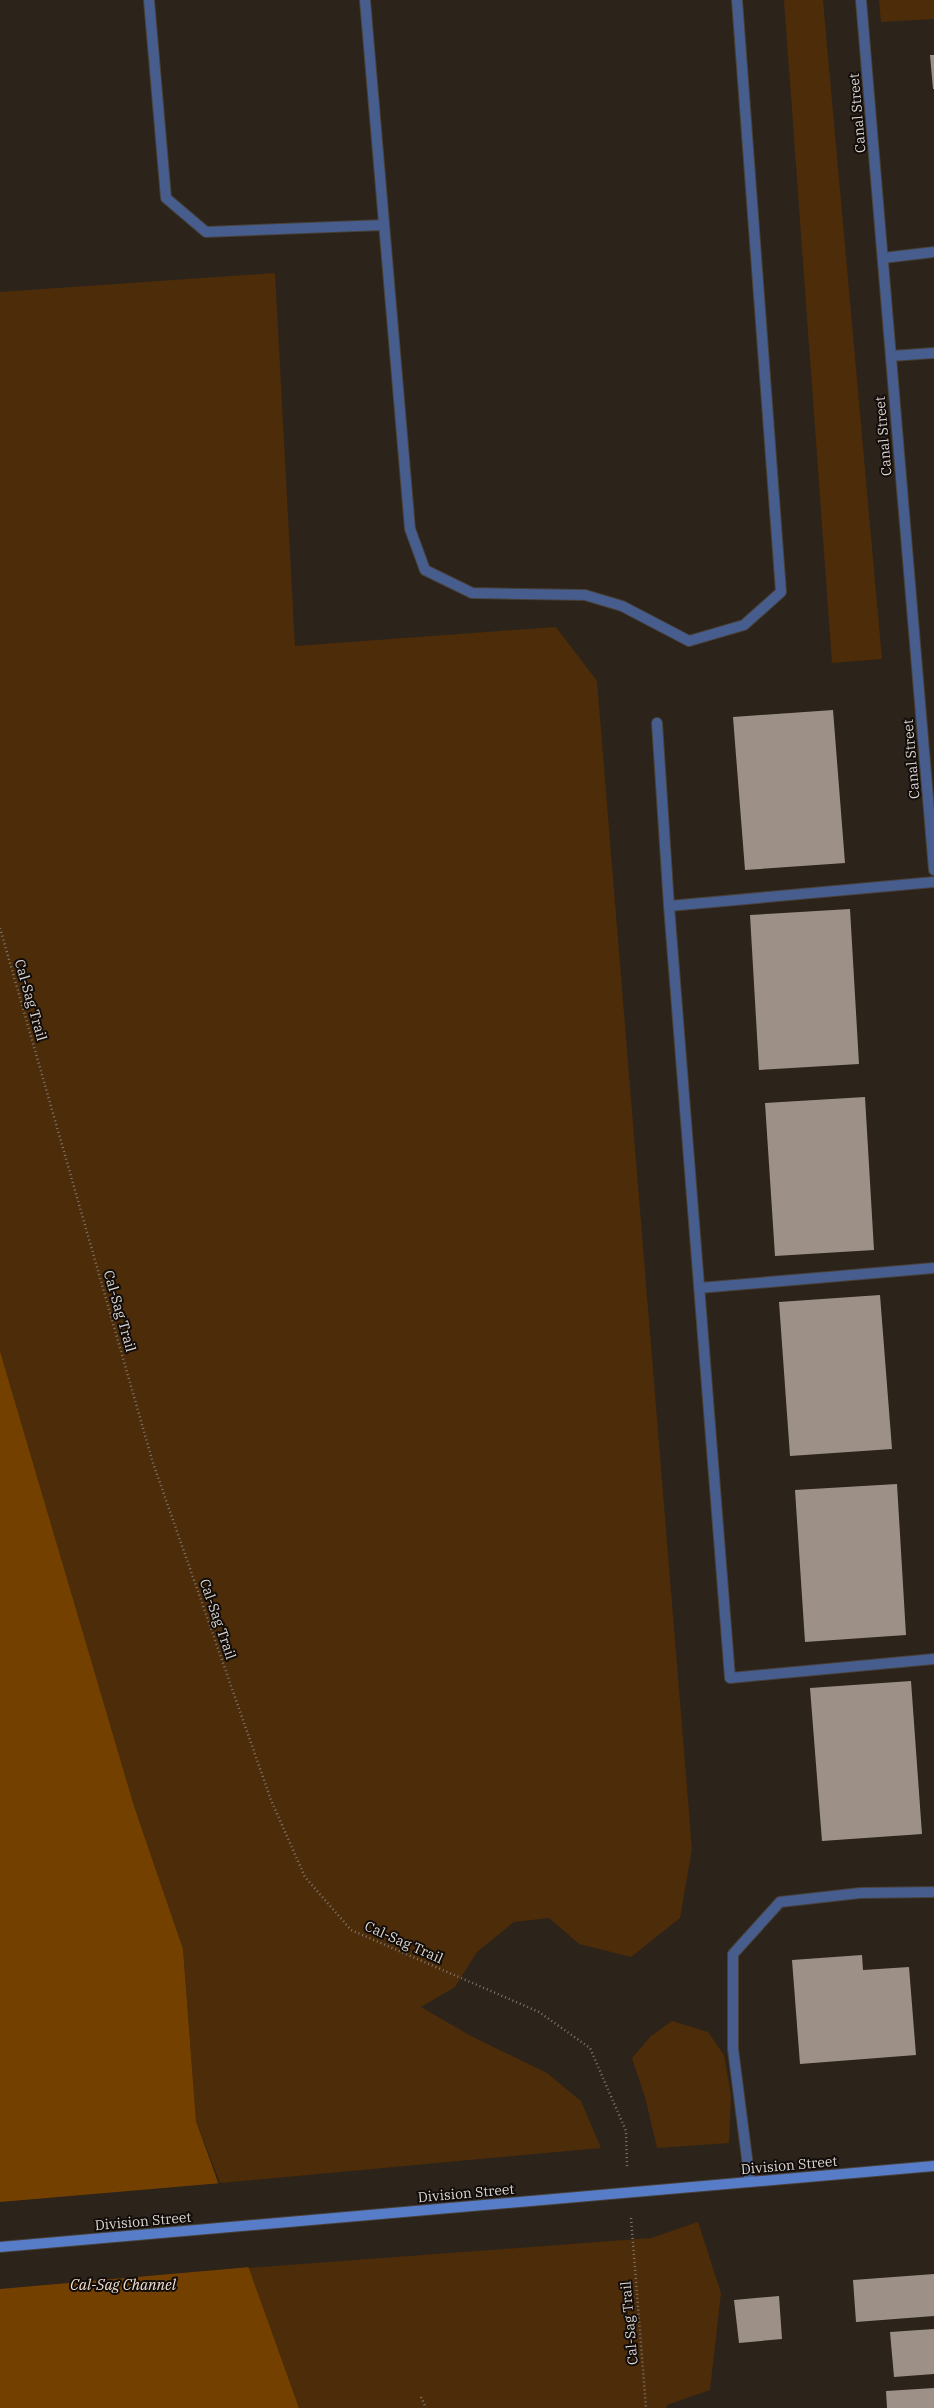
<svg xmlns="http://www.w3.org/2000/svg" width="934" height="2408" font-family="'IBM Plex Serif',serif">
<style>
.green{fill:#4c2c09}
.water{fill:#744000}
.pier{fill:#2c231b}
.building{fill:#9d9187}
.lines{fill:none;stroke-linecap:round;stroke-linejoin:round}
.lane-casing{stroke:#484038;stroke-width:12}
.street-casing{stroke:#484038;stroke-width:12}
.secondary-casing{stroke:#484038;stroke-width:12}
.path{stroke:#7f7871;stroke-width:2.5;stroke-dasharray:1 3;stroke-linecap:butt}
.lane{stroke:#465d8d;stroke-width:10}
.street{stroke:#465d8d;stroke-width:10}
.secondary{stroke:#577cc8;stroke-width:10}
.labels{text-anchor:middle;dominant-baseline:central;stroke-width:4;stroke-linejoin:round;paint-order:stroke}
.street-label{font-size:14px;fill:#dcd6d1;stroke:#120d0a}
.water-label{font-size:15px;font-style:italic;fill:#f4e0d0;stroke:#120d0a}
</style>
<rect width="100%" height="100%" fill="#2c231b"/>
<path class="green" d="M784,0H823L882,659L832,663Z
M879,0H934V19L881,22Z
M275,273L295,646L556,627L597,681L692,1849L680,1918L631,1957L579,1944L549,1918L514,1922L477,1952L455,1987L421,2007L471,2036L547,2073L581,2101L601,2148L220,2183L196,2121L183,1949L134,1806L0,1351V292Z
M672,2021L708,2032L724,2055L731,2095L729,2143L657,2148L645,2097L632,2058L651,2036Z
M698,2222L721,2293L710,2390L667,2405V2408H299L248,2268L651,2238Z"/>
<path class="water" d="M0,1351L134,1806L183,1949L196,2121L299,2408H0Z"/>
<path class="pier" d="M222,2183L250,2267L0,2289V2202Z"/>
<path class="building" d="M930,55H934V89H933Z
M833,710L845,863L745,870L733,717Z
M850,909L859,1064L759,1070L750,915Z
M865,1097L874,1250L775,1256L765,1103Z
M880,1295L892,1449L790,1456L779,1302Z
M897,1484L906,1635L805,1642L795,1490Z
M911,1681L922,1834L822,1841L810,1688Z
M862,1955L863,1970L909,1967L916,2055L800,2064L792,1960Z
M934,2274V2316L856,2322L853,2280Z
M779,2296L782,2339L739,2343L734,2300Z
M934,2329V2374L894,2377L890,2332Z
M934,2388V2408H887L886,2391Z"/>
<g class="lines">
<g class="lane-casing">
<path id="lane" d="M883,258L934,252
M891,356L934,353
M657,723L669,906L730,1678L934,1659
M669,906L934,882
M699,1288L934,1268
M750,2182L733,2049V1954L780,1902L860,1893L934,1892"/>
</g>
<g class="street-casing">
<path id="street" d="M149,0L166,198L206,232L384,225
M365,0L410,529L425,570L472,593L585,595L622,606L689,641L744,625L781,592L737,0
M861,0L934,870"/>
</g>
<g class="secondary-casing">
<path id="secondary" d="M0,2247L934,2166"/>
</g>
<path class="path" d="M0,928L153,1463L271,1800L305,1877L351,1930L539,2012L590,2048L626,2131L627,2167
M631,2218L646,2408
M421,2397L426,2408"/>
<use href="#lane" class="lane"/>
<use href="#street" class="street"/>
<use href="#secondary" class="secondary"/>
</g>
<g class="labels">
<g class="street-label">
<text transform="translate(857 113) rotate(-95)">Canal Street</text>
<text transform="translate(883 436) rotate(-95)">Canal Street</text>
<text transform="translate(911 759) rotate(-95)">Canal Street</text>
<text transform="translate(31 1000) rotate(74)">Cal-Sag Trail</text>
<text transform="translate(120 1311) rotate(74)">Cal-Sag Trail</text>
<text transform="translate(218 1619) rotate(71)">Cal-Sag Trail</text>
<text transform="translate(404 1942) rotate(24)">Cal-Sag Trail</text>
<text transform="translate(789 2165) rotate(-5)">Division Street</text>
<text transform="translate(466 2193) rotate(-5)">Division Street</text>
<text transform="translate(143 2221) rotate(-5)">Division Street</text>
<text transform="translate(629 2323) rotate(-95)">Cal-Sag Trail</text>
</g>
<g class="water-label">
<text x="123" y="2284">Cal-Sag Channel</text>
</g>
</g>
</svg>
